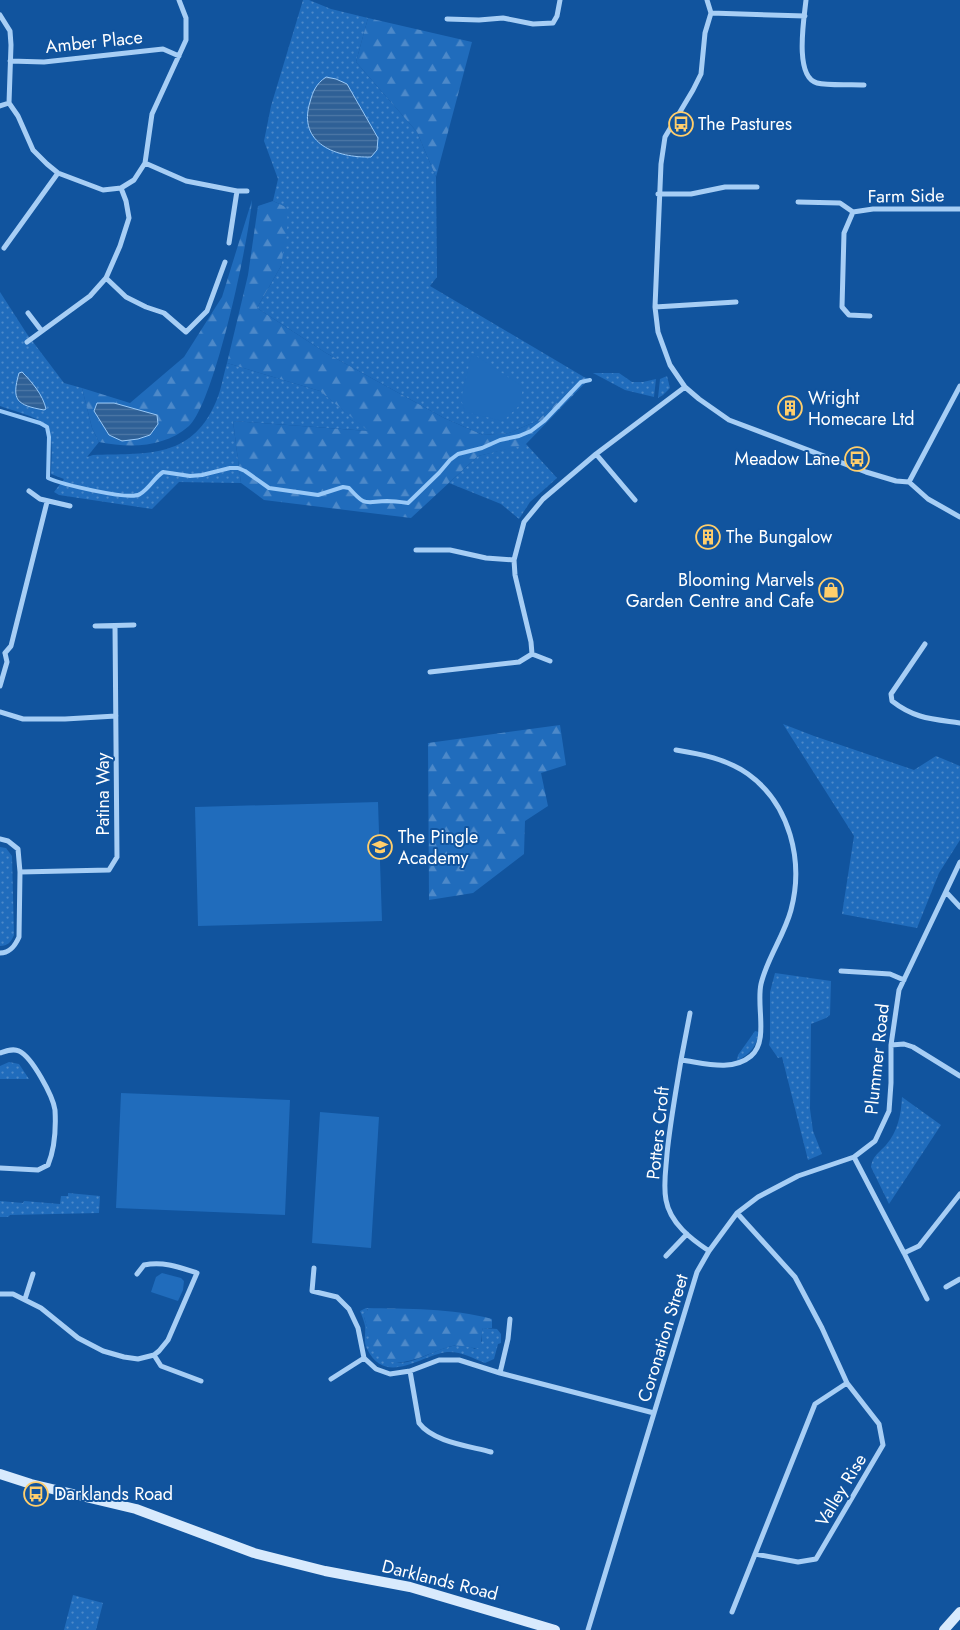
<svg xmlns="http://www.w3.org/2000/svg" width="960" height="1630" font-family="Jost,sans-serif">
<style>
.grass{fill:url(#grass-dots);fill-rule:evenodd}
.forest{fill:url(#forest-firs)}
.park{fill:#206cbc}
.water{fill:url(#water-rules);stroke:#99c9f8}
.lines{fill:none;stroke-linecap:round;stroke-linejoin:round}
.stream{stroke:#99c9f8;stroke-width:4}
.street{stroke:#a7cef5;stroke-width:5}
.secondary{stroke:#d8eafd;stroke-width:10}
.labels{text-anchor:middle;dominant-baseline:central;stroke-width:4;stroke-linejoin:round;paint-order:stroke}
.street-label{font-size:18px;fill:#fff;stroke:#11549e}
.poi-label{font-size:18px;fill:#fff;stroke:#11549e;text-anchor:start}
</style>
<defs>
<pattern id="grass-dots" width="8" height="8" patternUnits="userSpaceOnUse" patternTransform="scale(1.25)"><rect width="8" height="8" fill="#206cbc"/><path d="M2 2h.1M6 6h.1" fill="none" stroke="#4d89c9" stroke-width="1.8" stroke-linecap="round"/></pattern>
<pattern id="forest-firs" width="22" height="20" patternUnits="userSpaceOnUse" patternTransform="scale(1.25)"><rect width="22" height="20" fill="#206cbc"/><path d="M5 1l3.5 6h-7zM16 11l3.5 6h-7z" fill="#4d89c9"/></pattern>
<pattern id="water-rules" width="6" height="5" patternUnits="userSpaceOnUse" patternTransform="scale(1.25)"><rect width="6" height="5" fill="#2f6096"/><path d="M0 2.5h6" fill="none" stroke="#4e78a6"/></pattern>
</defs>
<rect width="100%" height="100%" fill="#11549e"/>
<path class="grass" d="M303,0H309L331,9L368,18L356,62L417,132L436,177L437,277L430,286L584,377L537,421L509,433L483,435L444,418L326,353L257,308L281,266L286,207L273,201L278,179L264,141L271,106Z
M0,292L27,334L64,383L82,388L92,428L99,442L87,457L93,455C144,453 190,460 215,404C221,392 223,376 227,363L320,391L369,431L233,421L241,483L179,482L152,509L59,495L54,492L64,479L51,474C51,462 54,436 47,426C41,418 11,410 0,406ZM19,373L44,410L21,404L16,397Z
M593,373H619L632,382H643L656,379L654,397L625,390Z
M667,376L670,388L663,395L658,398L660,379Z
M526,444L557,478L530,502L519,519L501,504L449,483L478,456Z
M783,724L814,736L914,770L936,756L960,766V840L939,873L917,928L842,914L854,836Z
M0,847L6,848L12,856L14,935C11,942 8,946 0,946Z
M775,973L831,981L830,1015L826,1018L811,1024L810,1109L813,1131L822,1154L808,1160L782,1057L778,1058L769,1045L770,1039V992Z
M755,1031L759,1032C757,1046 750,1054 737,1061L738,1055Z
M9,1062L19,1064L29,1079H0V1066Z
M902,1097L941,1125L889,1204L871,1167C872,1156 880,1152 886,1145C898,1131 901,1115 902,1097Z
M68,1193L100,1196L99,1213L10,1215L8,1217H0V1201L23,1203L24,1201L60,1204L61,1196H68Z
M366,1308L368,1311L364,1314V1317L375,1351C381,1354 389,1360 396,1362C411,1367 441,1345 460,1345C465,1345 471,1347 475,1349L482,1341L481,1333L483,1328L497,1329L501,1334V1343L498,1344L494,1359L485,1363C473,1358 460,1351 447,1352C421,1355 386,1387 367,1349C363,1341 366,1334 365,1326C364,1321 362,1316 360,1311Z
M73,1595L103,1603L96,1630H64Z"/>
<path class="forest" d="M368,18L472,42L436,177L417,132L356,62Z
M252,200C249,239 215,402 189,426C164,448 130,448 99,442L92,428L82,388L130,403L184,357L222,297Z
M273,201L286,207L288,222L281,266L257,308L326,353L444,418L483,435L509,433L537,421L584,377L589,379L525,445L478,456L411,518L264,500L241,483L233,421L368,431L320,391L227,363L248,275L258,206Z
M560,725L566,765L541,773L548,806L525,821L524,854L473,893L429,900L428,743Z
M366,1308C407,1309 452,1308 492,1319V1328H483C480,1335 483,1342 479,1348C470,1349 462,1344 452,1346C430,1351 390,1378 374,1350C369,1340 368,1328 364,1317V1314L368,1310Z"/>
<path class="park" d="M472,353L523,387L520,405L503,421L465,412L461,399Z
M378,802L382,921L198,926L195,807Z
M121,1093L290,1100L285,1215L116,1208Z
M320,1112L379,1117L371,1248L312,1243Z
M162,1273L181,1278L184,1281L183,1290L178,1301L151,1292L156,1277Z"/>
<path class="water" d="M326,77L336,79L347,84L378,138L377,150L371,157C337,158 297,144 310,102C313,91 316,84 326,77Z
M22,372C32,382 43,395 46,409L44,410C17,405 11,401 19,373Z
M97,403H114L157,415L158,424L150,435L138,439L122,441L109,435L94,411Z"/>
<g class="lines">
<path class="stream" d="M0,411L40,423L47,427L49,437L48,478C61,484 130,501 140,494C149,489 154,478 163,472L190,476L202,475L230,468H238L245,471L269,488L318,495L343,487L349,488C366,507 364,502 387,501C394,501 401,502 408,503L439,473L450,460L458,454L482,448L500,440L519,436L531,431L544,421L581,382L590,380"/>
<path class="street" d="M707,0L711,13L705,33L701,74L693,90L665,137L661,164L655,307L658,332L670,365L685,387L699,399L729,420L866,472L896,481L909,482L928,499L960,517
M806,0C804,19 794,77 817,83C829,86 852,84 864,85
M711,13L805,16
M0,15L10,31L11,45L9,103L18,116L33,150L47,164L58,173L103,190L121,188L134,180L145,163L152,114L186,40V18L179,0
M447,19L479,20L503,18L533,24L553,23L557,16L560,0
M10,61L44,62L163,49L179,56
M0,106L9,103
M145,163L186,181L237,191L229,243
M237,191H247
M658,194H691L725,187H757
M798,202L840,203L853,212
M4,248L58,173
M106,278L126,297L146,307L164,313L186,332L207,311L225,262
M655,307L736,302
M28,313L41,330
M870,316L849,315L842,307L844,233L853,212L873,209H960
M27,342L90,296L106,278L120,246L129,218L126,201L121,188
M596,454L635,500
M909,482L960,386
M29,491L40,499L70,506
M416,550H450L486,558L514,560
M95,626L134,625
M925,644L891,694L892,701C915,719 933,719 960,723
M5,653L11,646L47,502
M532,654L531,642L515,575L514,560L524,522L543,499L596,454L685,387
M532,654L550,661
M430,672L519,662L532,654
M0,686L7,662L5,653
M0,712L23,719H65L116,716
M676,750C701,754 727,759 748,774C790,804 804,861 791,910C784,936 767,958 761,984C756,1006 769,1041 751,1056C732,1072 704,1063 681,1060C676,1091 670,1123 667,1154C666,1169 663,1185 666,1200C670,1223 691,1239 709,1251
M0,839L8,841L18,849L20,872L19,937C15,946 10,953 0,953
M20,872L109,870L117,857L115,626
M946,892L960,907
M841,971L890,974L904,980
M891,1045L904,1044L913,1047L960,1076
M0,1053C6,1051 13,1048 19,1051C32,1057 53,1096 55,1110C56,1128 55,1148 48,1165L38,1170L0,1168
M681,1060L690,1013
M854,1157L904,1253L919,1246L960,1194
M737,1213L795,1277L822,1328L847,1383L879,1424L883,1445L816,1559L798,1562L755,1554
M904,1253L927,1299
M666,1256L687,1234
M314,1268L312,1291L337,1297L349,1309L358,1328L364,1358L376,1369L390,1374L410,1371L439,1360H459L500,1373L654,1413
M946,1287L960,1279
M0,1294H13L41,1308L78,1338L103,1351L124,1357L138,1359L154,1355L159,1351L168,1340L197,1273C179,1267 163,1261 144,1265L137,1274
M25,1299L33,1274
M154,1355L161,1366L201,1381
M410,1371L419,1423C433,1442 469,1446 491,1452
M500,1373L508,1339L510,1319
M331,1379L364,1358
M732,1612L815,1404L847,1383
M588,1630L697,1272L709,1251L737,1213L758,1197L798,1176L854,1157L875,1141L889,1111L891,1083V1045L899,990L960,862"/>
<path class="secondary" d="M0,1474L31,1484L136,1509L254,1553L325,1571L410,1587L555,1630
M944,1630L960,1612"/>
</g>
<defs>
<g id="bus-ring" transform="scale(1.25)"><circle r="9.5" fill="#11549e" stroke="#ffce6b" stroke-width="1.5"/><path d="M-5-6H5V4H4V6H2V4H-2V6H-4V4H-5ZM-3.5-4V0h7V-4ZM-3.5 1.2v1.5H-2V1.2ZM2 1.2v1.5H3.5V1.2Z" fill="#ffce6b"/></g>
<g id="building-ring" transform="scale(1.25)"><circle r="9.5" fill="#11549e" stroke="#ffce6b" stroke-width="1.5"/><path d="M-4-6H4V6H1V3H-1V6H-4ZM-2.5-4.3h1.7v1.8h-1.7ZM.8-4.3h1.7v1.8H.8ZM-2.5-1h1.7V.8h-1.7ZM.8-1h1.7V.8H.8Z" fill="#ffce6b"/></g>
<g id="shop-ring" transform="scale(1.25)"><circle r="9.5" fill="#11549e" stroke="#ffce6b" stroke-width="1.5"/><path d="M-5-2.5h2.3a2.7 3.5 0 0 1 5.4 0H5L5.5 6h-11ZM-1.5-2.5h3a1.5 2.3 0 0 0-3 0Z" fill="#ffce6b"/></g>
<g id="school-ring" transform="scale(1.25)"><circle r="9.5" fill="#11549e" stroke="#ffce6b" stroke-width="1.5"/><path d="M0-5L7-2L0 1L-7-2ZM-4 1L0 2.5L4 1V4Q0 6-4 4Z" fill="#ffce6b"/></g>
</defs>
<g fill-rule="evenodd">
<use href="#bus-ring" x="681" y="124"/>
<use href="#building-ring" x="790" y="408"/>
<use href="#bus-ring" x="857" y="459"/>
<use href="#building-ring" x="708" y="537"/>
<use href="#shop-ring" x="831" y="590"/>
<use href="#school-ring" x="380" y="847"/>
<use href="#bus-ring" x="36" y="1494"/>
</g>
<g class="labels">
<g class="street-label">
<text transform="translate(94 42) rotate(-6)">Amber Place</text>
<text transform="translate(906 196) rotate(-1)">Farm Side</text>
<text transform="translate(103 794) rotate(-90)">Patina Way</text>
<text transform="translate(877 1059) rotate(-84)">Plummer Road</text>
<text transform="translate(658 1133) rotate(-84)">Potters Croft</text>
<text transform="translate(663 1338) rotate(-73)">Coronation Street</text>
<text transform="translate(841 1490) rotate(-59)">Valley Rise</text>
<text transform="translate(440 1580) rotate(14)">Darklands Road</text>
</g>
<g class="poi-label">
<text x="698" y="124">The Pastures</text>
<text x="808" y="398">Wright<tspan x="808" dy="21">Homecare Ltd</tspan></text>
<text x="840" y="459" text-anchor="end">Meadow Lane</text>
<text x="726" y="537">The Bungalow</text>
<text x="814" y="580" text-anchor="end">Blooming Marvels<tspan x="814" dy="21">Garden Centre and Cafe</tspan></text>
<text x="398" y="837">The Pingle<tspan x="398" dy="21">Academy</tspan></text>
<text x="54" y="1494">Darklands Road</text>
</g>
</g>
</svg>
